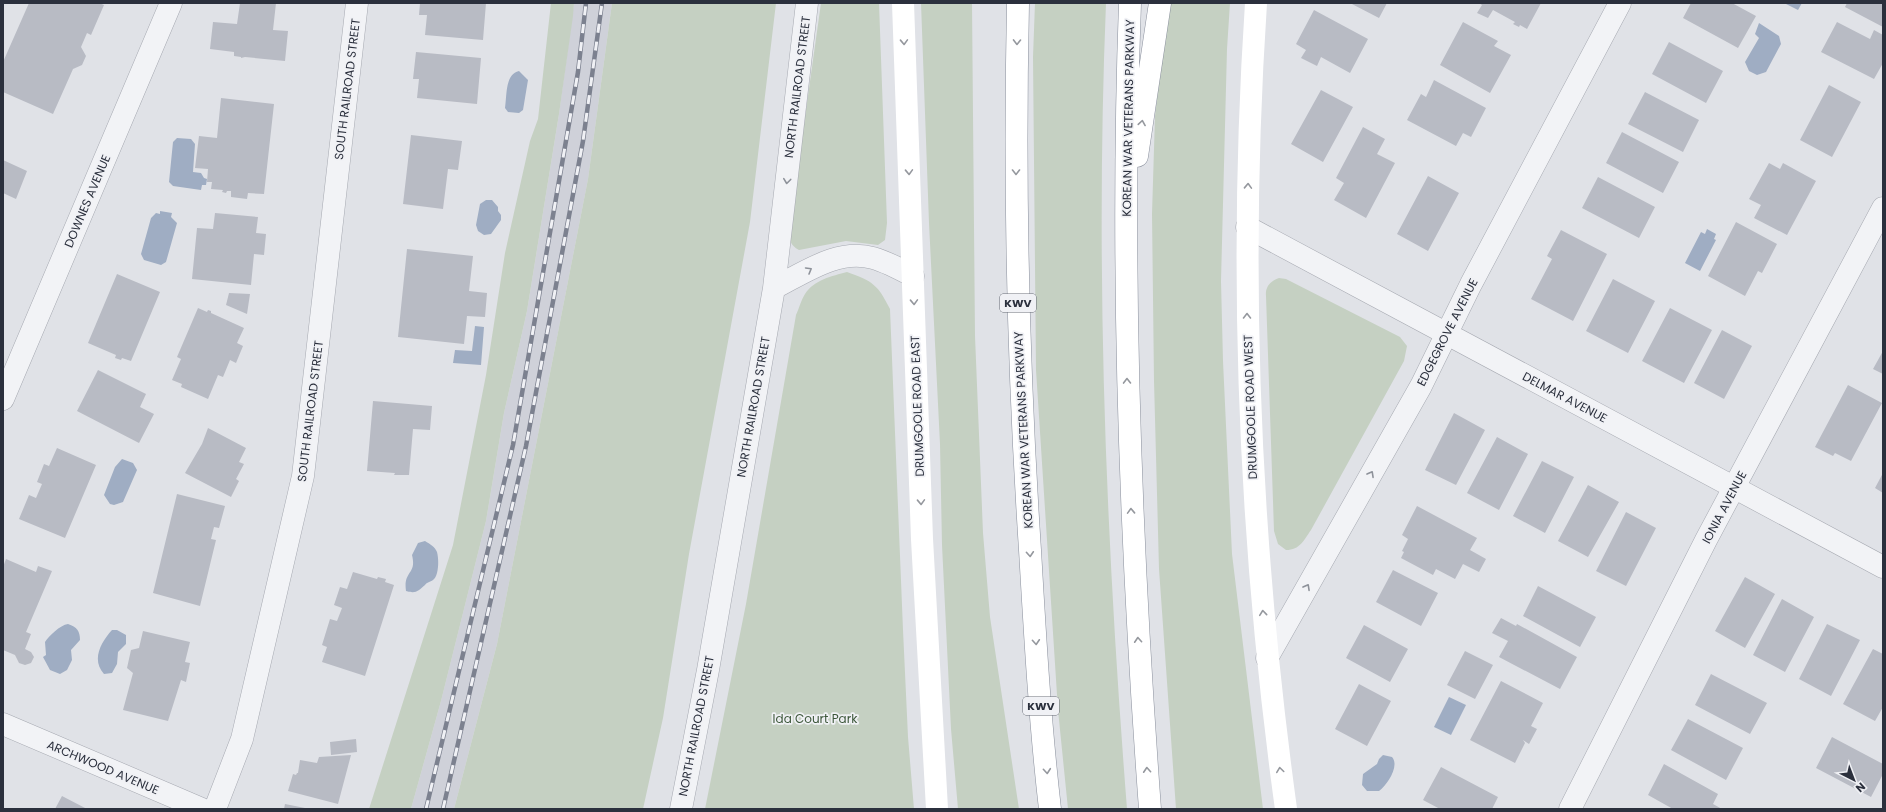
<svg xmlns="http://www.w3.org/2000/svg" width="1886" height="812" font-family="Poppins,sans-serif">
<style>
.built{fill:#cfd1d9}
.green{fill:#c5d0c2}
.water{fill:#9fadc3}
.building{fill:#b8bbc4}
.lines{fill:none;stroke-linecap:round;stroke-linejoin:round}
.street-casing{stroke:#a6a9b1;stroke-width:23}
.highway-casing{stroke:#898f9c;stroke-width:23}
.street{stroke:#f2f3f6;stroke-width:22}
.secondary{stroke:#fff;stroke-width:22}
.highway{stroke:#fff;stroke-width:22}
.rail-casing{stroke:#7c818f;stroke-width:4.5}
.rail{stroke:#f0f1f5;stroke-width:3;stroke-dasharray:9;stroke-linecap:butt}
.oneway{stroke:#95989e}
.oneway2{stroke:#8e929a}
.labels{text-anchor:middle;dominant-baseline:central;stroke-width:3.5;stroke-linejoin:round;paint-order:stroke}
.shield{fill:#f0f1f5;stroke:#666a74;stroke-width:1}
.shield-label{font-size:11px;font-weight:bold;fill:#2b303d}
.street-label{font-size:12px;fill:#2b303d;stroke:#f0f1f5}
.park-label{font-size:12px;fill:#3c573a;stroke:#f0f1f5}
</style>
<rect width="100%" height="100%" fill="#e0e2e7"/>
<path class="built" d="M574,3H612L588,179L497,644L454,809H411L441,701L486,521L504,413L527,311L559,114Z"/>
<path class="green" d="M551,3H574L573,16L559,114L527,311L504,413L486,521L441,701L411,809H369L453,545L486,375L505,253L530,141L538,119Z
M612,3H776L750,222L689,554L663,718L643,809H454L497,644L588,179Z
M821,3H879L887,223L885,240L878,245L846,241L799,250C790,245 790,241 789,231Z
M921,3H972L975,336L983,533L990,617L1019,809H958L951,729L942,545L940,444L929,223Z
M1035,3H1106C1095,272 1106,541 1127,809H1068L1058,710L1036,370L1033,57Z
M1168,3H1230L1227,49L1221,281L1223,361L1232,554L1263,809H1176L1159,569L1154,381L1152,214L1155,116Z
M847,272C873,281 878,285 890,309L903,630L908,737L914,809H705L746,604L796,315C799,309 801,300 805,294C814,280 832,276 847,272Z
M1279,278L1286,279L1400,337L1407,346L1404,361L1311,530C1304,540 1300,550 1286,550L1278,544L1274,531L1266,296C1265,286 1271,281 1279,278Z"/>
<path class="water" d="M1784,3H1802L1798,10Z
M1759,23L1779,36L1781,44L1766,72L1757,75L1749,71L1745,62L1759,38L1755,34Z
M519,71L528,80L523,110L519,113L508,112L505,108C507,95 505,74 519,71Z
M177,138L191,139L195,144L193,172L201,173L204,178L207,179L206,185H202L201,190L173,186L169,182L173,142Z
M486,200H492L498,207V211L501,215V220L491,234L484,235L478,231L476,225L480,204Z
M160,211L172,213L171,217L177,223L166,262L161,265L144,260L141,254L151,218L156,213L160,214Z
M1707,229L1716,234L1714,239L1716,240L1700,271L1685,263L1701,232L1705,234Z
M475,326L484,327L481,365L453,363L455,350L472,351Z
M122,459L133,463L137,470L123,502L114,505L110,504L104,495L115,467Z
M425,541C430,544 435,547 437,552C439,559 439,576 433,580C430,582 427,582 425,585C418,591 416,594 406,591C403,570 417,575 412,555L418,543Z
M68,624C77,627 80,631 80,640L71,650L72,660L67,670L60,674L50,670L43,657L46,655L45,642C49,636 60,625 68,624Z
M112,630H117L126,635V644L118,652L117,664L112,673L104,674C91,660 101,642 112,630Z
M1449,697L1466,705L1451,735L1434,727Z
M1383,755L1392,757C1400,766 1387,785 1379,791H1367L1362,785L1363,774L1377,764L1379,759Z"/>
<path class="building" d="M29,3H99L104,5L91,35L87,33L81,47L86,56L82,65L73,69L53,114L3,92V62Z
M240,3H276L273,30L288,31L285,61L245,57L241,58V57L234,56V52L210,49L213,22L237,24Z
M420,3H486L483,40L425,35L427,15H419Z
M1350,3H1387L1379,18Z
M1479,3H1541L1527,29L1520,25L1519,27L1513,24L1515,22L1493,10L1488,18L1477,13L1482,5Z
M1691,3H1732L1756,16L1738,48L1683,18Z
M1847,3H1883V27L1845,7Z
M1314,10L1368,39L1350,73L1321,57L1317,66L1301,58L1306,50L1296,44Z
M1463,22L1498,41L1494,46L1511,55L1490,93L1440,65Z
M1837,22L1870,39L1874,30L1883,35V63L1874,79L1821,52Z
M1669,42L1723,71L1706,103L1652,74Z
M416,52L481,58L477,104L417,98L419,79H413Z
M1434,80L1486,108L1471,137L1463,133L1456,146L1407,120L1421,94L1426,97Z
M1829,85L1861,102L1832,157L1800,140Z
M1321,90L1353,107L1323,162L1291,144Z
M1645,92L1699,120L1683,152L1628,124Z
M221,98L274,104L264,194L248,193L247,199L231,197V191H227L226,193L222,192L223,190L211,189L212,182H207L208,169L195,168L199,136L217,138Z
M1363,127L1385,139L1377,154L1395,163L1366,218L1334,200L1344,183L1336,178Z
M1622,132L1679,162L1663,193L1606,163Z
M411,135L462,141L458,170L448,169L443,209L403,204Z
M3,160L27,171L16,199L3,193Z
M1769,163L1780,169L1783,163L1816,181L1787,235L1754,218L1761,205L1749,199Z
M1428,176L1459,193L1428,251L1397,234Z
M1598,177L1655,207L1639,238L1582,208Z
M215,213L258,217L256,233L266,234L264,255L254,254L251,285L192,279L197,228L213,229Z
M1736,222L1777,244L1762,273L1758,271L1745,296L1708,276Z
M1561,230L1607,254L1573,321L1531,299L1552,259L1547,256Z
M407,249L473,256L469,291L487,293L485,317L467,316L464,344L398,337Z
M117,274L160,292L131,361L122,358L121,360L115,358L116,355L88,343Z
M1613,279L1655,301L1628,353L1586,331Z
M229,293L250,294L247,314L226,305Z
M198,308L207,312L208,310L211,311V313L244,328L237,343L243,346L236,363L230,360L223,377L218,375L208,399L181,387L182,384L172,380L181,359L177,357Z
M1670,308L1712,330L1684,383L1642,361Z
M1722,330L1752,346L1724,399L1694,383Z
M1883,351V374L1873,369Z
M98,370L146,394L140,407L154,414L139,443L77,411Z
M1848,385L1882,403L1851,461L1835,453L1833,456L1815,447Z
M373,401L432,406L430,430L413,429L409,475H394L395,473L367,471Z
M1454,413L1485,430L1456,485L1425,470Z
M208,428L246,448L239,462L244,464L236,479L239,481L231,497L185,473L202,444Z
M1497,437L1528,454L1499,510L1467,493Z
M57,448L96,465L65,538L19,519L29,495L36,498L42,484L37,482L44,464L49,466Z
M1542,461L1574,477L1545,533L1513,516Z
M1883,473V493L1875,488Z
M1588,485L1619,502L1588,557L1558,541Z
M177,494L225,506L219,528L214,527L211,539L216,540L200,606L153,593Z
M1417,506L1477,538L1470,550L1486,559L1479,572L1463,564L1455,579L1436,569L1433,575L1401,558L1404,552L1402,551L1408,539L1402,535Z
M1626,512L1656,528L1626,586L1596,571Z
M6,559L36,572L38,566L52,571L26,632L31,634L25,649L31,652L34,657L31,663L25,665L19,663L15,655L3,650V567Z
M1393,570L1438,593L1421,626L1376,602Z
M353,572L377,579L378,577L386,579L385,582L394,585L365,676L322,662L327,647L322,645L330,619L337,621L342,608L334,605L340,587L347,589Z
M1745,577L1775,594L1745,648L1715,631Z
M1538,586L1596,617L1580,647L1523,616Z
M1782,599L1814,617L1785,672L1753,655Z
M1501,618L1516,626L1517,624L1577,657L1560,689L1499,657L1508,641L1492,633Z
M1827,624L1860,640L1831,696L1799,679Z
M1364,625L1408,649L1390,682L1346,658Z
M143,631L190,642L185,662L190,663L186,682L181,680L168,721L123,710L133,673L127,668L131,650L139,648Z
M1873,649L1883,654V707L1875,721L1843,704Z
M1465,651L1493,665L1475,699L1447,685Z
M1711,674L1767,703L1750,734L1695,705Z
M1501,681L1543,703L1531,726L1537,729L1529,744L1523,740L1525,743L1515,763L1470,740Z
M1359,684L1391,701L1367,746L1335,729Z
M1688,719L1743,748L1726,780L1671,750Z
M1832,737L1883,764V774L1871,797L1816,768Z
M356,739L357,752L331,755L330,742Z
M351,755L338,804L288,791L293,774L296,775L297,773H298L300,760L317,763L319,757Z
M1664,764L1718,794L1713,804L1722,809H1673L1648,795Z
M1441,767L1498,797L1492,809H1440L1423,800Z
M62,796L87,809H55Z
M285,804L305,808V809H284Z"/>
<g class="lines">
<g class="street-casing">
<path id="street" d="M1247,227L1883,567
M774,288C804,273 838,248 873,258C887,262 900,269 913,276
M3,399L171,3
M1267,658L1421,386L1471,284L1620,3
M3,724L202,809
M215,809L242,739L303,476L357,3
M681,809L708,670L774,288L807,3
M1570,809L1706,540L1883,208"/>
</g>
<g class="highway-casing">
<path id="highway" d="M1018,3C1014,186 1018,368 1030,550C1035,636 1040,723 1050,809
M1130,3C1120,272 1130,540 1150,809
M1137,156L1160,3"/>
</g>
<use href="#street" class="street"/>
<path class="secondary" d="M903,3L922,539L937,809
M1256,3C1238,273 1249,541 1286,809"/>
<use href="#highway" class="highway"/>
<g class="rail-casing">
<path id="rail" d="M426,809L513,445L578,72L586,3
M443,809L526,446L583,141L602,3"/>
</g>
<use href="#rail" class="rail"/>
</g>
<defs><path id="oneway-chevron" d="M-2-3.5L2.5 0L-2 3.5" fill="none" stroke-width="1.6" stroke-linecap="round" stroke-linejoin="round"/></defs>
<g class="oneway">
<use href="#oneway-chevron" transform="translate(904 42) rotate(88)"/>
<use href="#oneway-chevron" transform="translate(1017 42) rotate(91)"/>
<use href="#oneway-chevron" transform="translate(1142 123) rotate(-81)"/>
<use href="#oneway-chevron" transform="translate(909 172) rotate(88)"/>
<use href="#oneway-chevron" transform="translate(1016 172) rotate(90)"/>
<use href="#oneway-chevron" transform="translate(1248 186) rotate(-88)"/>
<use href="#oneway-chevron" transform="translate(914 302) rotate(88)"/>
<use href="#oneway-chevron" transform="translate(1247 316) rotate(-90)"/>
<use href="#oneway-chevron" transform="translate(1127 381) rotate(-91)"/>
<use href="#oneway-chevron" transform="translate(921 502) rotate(88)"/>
<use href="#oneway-chevron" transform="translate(1131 511) rotate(-92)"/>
<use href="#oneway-chevron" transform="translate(1030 554) rotate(86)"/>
<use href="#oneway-chevron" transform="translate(1263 613) rotate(-96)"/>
<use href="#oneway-chevron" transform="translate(1138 640) rotate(-94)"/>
<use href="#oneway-chevron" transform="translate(1036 642) rotate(86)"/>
<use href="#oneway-chevron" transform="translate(1147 770) rotate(-94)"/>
<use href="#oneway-chevron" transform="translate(1280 770) rotate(-98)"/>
<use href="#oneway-chevron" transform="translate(1047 771) rotate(85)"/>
</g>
<g class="oneway2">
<use href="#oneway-chevron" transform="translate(787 181) rotate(97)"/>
<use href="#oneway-chevron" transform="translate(809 270) rotate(-30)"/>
<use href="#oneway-chevron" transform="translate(1371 474) rotate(-61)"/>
<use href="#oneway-chevron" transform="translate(1307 587) rotate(-61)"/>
</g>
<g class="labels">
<g class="shield">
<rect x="1000" y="294" width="36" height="18" rx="3"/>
<rect x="1023" y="697" width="36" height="18" rx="3"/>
</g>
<g class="shield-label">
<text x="1018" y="303">KWV</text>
<text x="1041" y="706">KWV</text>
</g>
<g class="street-label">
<text transform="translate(797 87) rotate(-83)">NORTH RAILROAD STREET</text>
<text transform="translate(347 89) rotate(-83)">SOUTH RAILROAD STREET</text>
<text transform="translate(1128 118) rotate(-89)">KOREAN WAR VETERANS PARKWAY</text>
<text transform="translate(87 201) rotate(-67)">DOWNES AVENUE</text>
<text transform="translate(1447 332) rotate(-63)">EDGEGROVE AVENUE</text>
<text transform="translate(1565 397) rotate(28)">DELMAR AVENUE</text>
<text transform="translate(917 406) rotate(-92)">DRUMGOOLE ROAD EAST</text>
<text transform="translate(753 407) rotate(-80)">NORTH RAILROAD STREET</text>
<text transform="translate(1250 407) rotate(-92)">DRUMGOOLE ROAD WEST</text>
<text transform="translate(310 411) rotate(-83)">SOUTH RAILROAD STREET</text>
<text transform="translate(1023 430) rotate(-93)">KOREAN WAR VETERANS PARKWAY</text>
<text transform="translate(1724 507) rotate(-62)">IONIA AVENUE</text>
<text transform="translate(696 726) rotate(-79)">NORTH RAILROAD STREET</text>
<text transform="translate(103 767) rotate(23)">ARCHWOOD AVENUE</text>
</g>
<g class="park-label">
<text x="815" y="718">Ida Court Park</text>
</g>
</g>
<rect width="1886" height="812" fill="none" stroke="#2b303d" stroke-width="8"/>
<g transform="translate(1854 780) rotate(138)" stroke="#f0f1f5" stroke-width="3" paint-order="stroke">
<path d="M0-3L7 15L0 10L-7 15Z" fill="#2b303d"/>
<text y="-6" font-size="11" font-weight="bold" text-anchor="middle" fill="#2b303d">N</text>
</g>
</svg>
